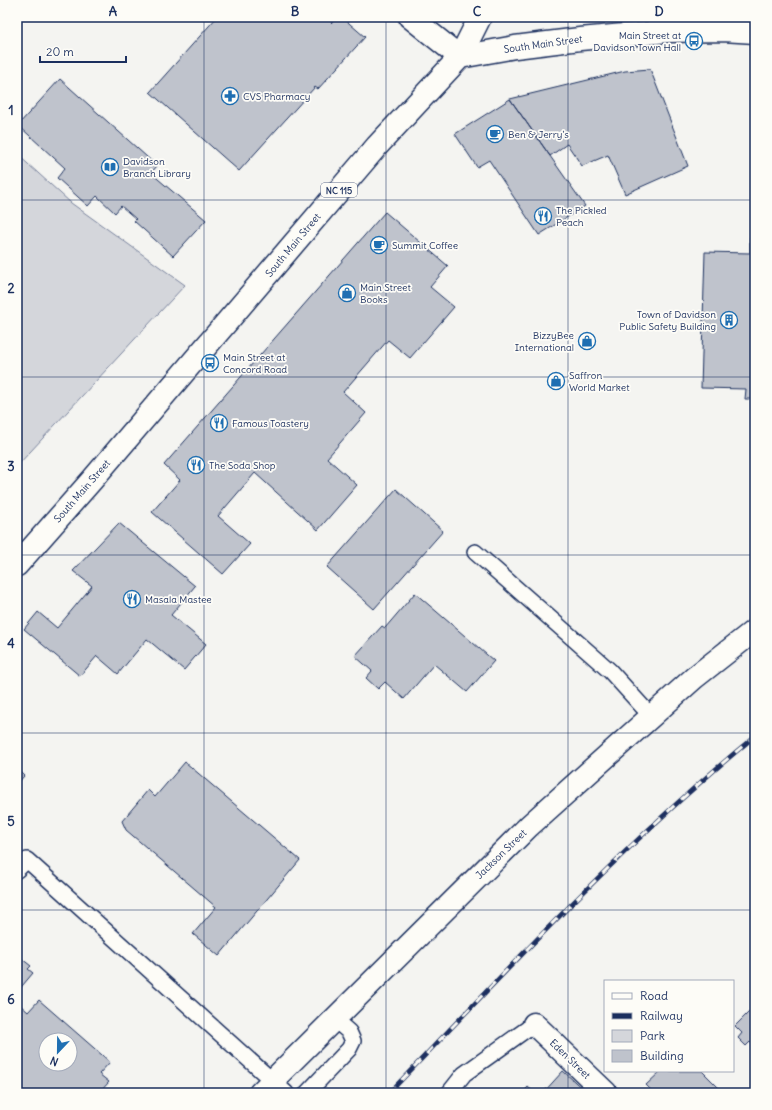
<svg xmlns="http://www.w3.org/2000/svg" width="772" height="1110" font-family="Delius,sans-serif">
<style>
.green{fill:#d4d6db;stroke:#78829c}
.building{fill:#bfc3cc;stroke:#1b2f5e;fill-rule:evenodd}
.lines{fill:none;stroke-linecap:round;stroke-linejoin:round}
.lane-casing{stroke:#1b2f5e;stroke-width:18}
.street-casing{stroke:#1b2f5e;stroke-width:25}
.secondary-casing{stroke:#1b2f5e;stroke-width:25}
.primary-casing{stroke:#1b2f5e;stroke-width:25}
.lane{stroke:#fdfcf7;stroke-width:15}
.street{stroke:#fdfcf7;stroke-width:22}
.secondary{stroke:#fdfcf7;stroke-width:22}
.primary{stroke:#fdfcf7;stroke-width:22}
.rail-casing{stroke:#1b2f5e;stroke-width:4.5}
.rail{stroke:#fdfcf7;stroke-width:3;stroke-dasharray:9;stroke-linecap:butt}
.grid{fill:none;stroke:#1b2f5e;stroke-width:1;stroke-opacity:0.55}
.labels{text-anchor:middle;dominant-baseline:central;stroke-width:3.5;stroke-linejoin:round;paint-order:stroke}
.shield{fill:#fdfcf7;stroke:#5f6c8c;stroke-width:1}
.shield-label{font-size:9px;font-weight:bold;fill:#1b2f5e}
.poi-label{font-size:10px;fill:#1b2f5e;stroke:#fdfcf7;text-anchor:start}
.street-label{font-size:10px;fill:#1b2f5e;stroke:#fdfcf7}
.neatline{fill:none;stroke:#1b2f5e;stroke-width:1.5}
.grid-label{font-size:13px;text-anchor:middle;font-weight:bold;fill:#1b2f5e}
</style>
<rect width="100%" height="100%" fill="#f4f4f1"/>
<filter id="ink" filterUnits="userSpaceOnUse"><feTurbulence type="fractalNoise" baseFrequency=".025" numOctaves="2"/><feDisplacementMap in="SourceGraphic" scale="8" xChannelSelector="R" yChannelSelector="G"/><feConvolveMatrix kernelMatrix="1 2 1 2 8 2 1 2 1" color-interpolation-filters="sRGB"/></filter>
<g filter="url(#ink)">
<path class="green" d="M17,154L71,203L185,285L17,466Z"/>
<path class="building" d="M217,17H326L332,23L336,17H342L365,37L318,89L315,87L239,171L150,92Z
M650,69L688,166L625,194L608,155L582,166L567,144L550,156L510,99L625,71Z
M60,79L157,166L151,173L206,220L173,256L134,221L136,219L121,206L115,213L97,196L88,206L57,178L65,168L18,125Z
M510,99L585,206L539,235L489,160L477,167L455,134Z
M385,212L448,266L430,287L454,307L410,358L388,340L343,392L366,413L327,458L357,485L318,530L255,473L218,516L250,544L223,574L152,512L180,480L164,465Z
M750,237H755V399H745L746,389L701,388L705,252L750,253Z
M396,489L443,531L374,609L327,567Z
M119,523L195,586L171,615L206,644L184,670L147,639L118,674L97,656L80,676L24,629L38,612L57,628L92,586L73,571Z
M415,593L494,661L467,692L434,664L404,699L385,682L378,689L366,678L372,671L355,656L382,626L385,628Z
M185,762L300,860L219,956L193,934L216,907L126,830L122,821L148,790L155,797Z
M17,769L24,776L17,784Z
M17,955L31,966L28,969L33,973L17,992Z
M39,1000L110,1062L99,1074L109,1082L99,1093H21L17,1089V1007L19,1004L28,1012ZM46,1040H70V1064H46Z
M755,1006V1047L750,1042L746,1046L738,1038L742,1033L735,1026Z
M563,1071L587,1093H543Z
M661,1071H702L723,1092L654,1093L646,1085Z
M528,1087L535,1093H522Z"/>
<g class="lines">
<g class="lane-casing">
<path id="lane" d="M475,552L610,671L651,716
M17,870L27,860L286,1093
M307,1093L349,1049L353,1041L349,1032L334,1019
M449,1093L464,1074L534,1024"/>
</g>
<g class="street-casing">
<path id="street" d="M410,17L460,57
M534,1024L606,1093
M260,1093L529,826L694,678L755,630"/>
</g>
<g class="secondary-casing">
<path id="secondary" d="M460,57L480,17"/>
</g>
<g class="primary-casing">
<path id="primary" d="M17,565L92,480L377,146L460,57L515,47L580,39L668,31L723,30L755,32"/>
</g>
<use href="#lane" class="lane"/>
<use href="#street" class="street"/>
<use href="#secondary" class="secondary"/>
<use href="#primary" class="primary"/>
<g class="rail-casing">
<path id="rail" d="M389,1093C507,970 623,844 755,736"/>
</g>
<use href="#rail" class="rail"/>
</g>
</g>
<path class="grid" d="M204,17V1093M386,17V1093M568,17V1093M17,200H755M17,377H755M17,555H755M17,733H755M17,910H755"/>
<defs>
<g id="bus-ring" transform="scale(0.9)"><circle r="9.5" fill="#fdfcf7" stroke="#1f6fb2" stroke-width="1.5"/><path d="M-5-6H5V4H4V6H2V4H-2V6H-4V4H-5ZM-3.5-4V0h7V-4ZM-3.5 1.2v1.5H-2V1.2ZM2 1.2v1.5H3.5V1.2Z" fill="#1f6fb2"/></g>
<g id="pharmacy-ring" transform="scale(0.9)"><circle r="9.5" fill="#fdfcf7" stroke="#1f6fb2" stroke-width="1.5"/><path d="M-2-6h4v4h4v4h-4v4h-4v-4h-4v-4h4Z" fill="#1f6fb2"/></g>
<g id="cafe-ring" transform="scale(0.9)"><circle r="9.5" fill="#fdfcf7" stroke="#1f6fb2" stroke-width="1.5"/><path d="M-5.5-4.5H6V0H3Q3 3.5 0 3.5H-2.5Q-5.5 3.5-5.5 0ZM3-3.2v2h1.7v-2ZM-6 4.5H4V6H-6Z" fill="#1f6fb2"/></g>
<g id="library-ring" transform="scale(0.9)"><circle r="9.5" fill="#fdfcf7" stroke="#1f6fb2" stroke-width="1.5"/><path d="M-6-4Q-3-5.5-.7-3.5V5Q-3 3-6 4ZM6-4Q3-5.5 .7-3.5V5Q3 3 6 4Z" fill="#1f6fb2"/></g>
<g id="restaurant-ring" transform="scale(0.9)"><circle r="9.5" fill="#fdfcf7" stroke="#1f6fb2" stroke-width="1.5"/><path d="M-5-6h1v4h1v-4h1v4h1v-4h1v5L-1.5 .5V6h-2V.5L-5-1ZM5-6V6H3V1.5H1.5Q1.5-4 5-6Z" fill="#1f6fb2"/></g>
<g id="shop-ring" transform="scale(0.9)"><circle r="9.5" fill="#fdfcf7" stroke="#1f6fb2" stroke-width="1.5"/><path d="M-5-2.5h2.3a2.7 3.5 0 0 1 5.4 0H5L5.5 6h-11ZM-1.5-2.5h3a1.5 2.3 0 0 0-3 0Z" fill="#1f6fb2"/></g>
<g id="building-ring" transform="scale(0.9)"><circle r="9.5" fill="#fdfcf7" stroke="#1f6fb2" stroke-width="1.5"/><path d="M-4-6H4V6H1V3H-1V6H-4ZM-2.5-4.3h1.7v1.8h-1.7ZM.8-4.3h1.7v1.8H.8ZM-2.5-1h1.7V.8h-1.7ZM.8-1h1.7V.8H.8Z" fill="#1f6fb2"/></g>
</defs>
<g fill-rule="evenodd">
<use href="#bus-ring" x="694" y="41"/>
<use href="#pharmacy-ring" x="230" y="96"/>
<use href="#cafe-ring" x="495" y="134"/>
<use href="#library-ring" x="110" y="167"/>
<use href="#restaurant-ring" x="543" y="216"/>
<use href="#cafe-ring" x="379" y="245"/>
<use href="#shop-ring" x="347" y="293"/>
<use href="#building-ring" x="729" y="320"/>
<use href="#shop-ring" x="587" y="341"/>
<use href="#bus-ring" x="210" y="363"/>
<use href="#shop-ring" x="556" y="381"/>
<use href="#restaurant-ring" x="219" y="423"/>
<use href="#restaurant-ring" x="196" y="465"/>
<use href="#restaurant-ring" x="132" y="599"/>
</g>
<g class="labels">
<rect class="shield" x="321" y="183" width="36" height="14" rx="3"/>
<g class="shield-label">
<text x="339" y="190">NC 115</text>
</g>
<g class="poi-label">
<text x="681" y="35" text-anchor="end">Main Street at<tspan x="681" dy="12">Davidson Town Hall</tspan></text>
<text x="243" y="96">CVS Pharmacy</text>
<text x="508" y="134">Ben &amp; Jerry's</text>
<text x="123" y="161">Davidson<tspan x="123" dy="12">Branch Library</tspan></text>
<text x="556" y="210">The Pickled<tspan x="556" dy="12">Peach</tspan></text>
<text x="392" y="245">Summit Coffee</text>
<text x="360" y="287">Main Street<tspan x="360" dy="12">Books</tspan></text>
<text x="716" y="314" text-anchor="end">Town of Davidson<tspan x="716" dy="12">Public Safety Building</tspan></text>
<text x="574" y="335" text-anchor="end">BizzyBee<tspan x="574" dy="12">International</tspan></text>
<text x="223" y="357">Main Street at<tspan x="223" dy="12">Concord Road</tspan></text>
<text x="569" y="375">Saffron<tspan x="569" dy="12">World Market</tspan></text>
<text x="232" y="423">Famous Toastery</text>
<text x="209" y="465">The Soda Shop</text>
<text x="145" y="599">Masala Mastee</text>
</g>
<g class="street-label">
<text transform="translate(543 44) rotate(-8)">South Main Street</text>
<text transform="translate(293 245) rotate(-50)">South Main Street</text>
<text transform="translate(82 491) rotate(-49)">South Main Street</text>
<text transform="translate(501 854) rotate(-44)">Jackson Street</text>
<text transform="translate(570 1059) rotate(44)">Eden Street</text>
</g>
</g>
<rect width="772" height="1110" fill="none" stroke="#fdfcf7" stroke-width="44"/>
<rect x="604" y="980" width="130" height="92" fill="#fdfcf7" stroke="#a3aaba"/>
<rect x="612" y="993" width="20" height="6" fill="#fdfcf7" stroke="#a3aaba"/>
<text x="640" y="1000" font-size="12" fill="#1b2f5e">Road</text>
<rect x="612" y="1013" width="20" height="6" fill="#1b2f5e" stroke="#a3aaba"/>
<text x="640" y="1020" font-size="12" fill="#1b2f5e">Railway</text>
<rect x="612" y="1030" width="20" height="12" fill="#d4d6db" stroke="#a3aaba"/>
<text x="640" y="1040" font-size="12" fill="#1b2f5e">Park</text>
<rect x="612" y="1050" width="20" height="12" fill="#bfc3cc" stroke="#a3aaba"/>
<text x="640" y="1060" font-size="12" fill="#1b2f5e">Building</text>
<g transform="translate(58 1052) rotate(202)"><circle r="19" fill="#fdfcf7" stroke="#a3aaba"/>
<path d="M0-3L7 15L0 10L-7 15Z" fill="#1f6fb2"/>
<text y="-6" font-size="11" font-weight="bold" text-anchor="middle" fill="#1b2f5e">N</text>
</g>
<path d="M40 56v6h86v-6" fill="none" stroke="#1b2f5e" stroke-width="2"/>
<text x="46" y="56" font-size="12" fill="#1b2f5e" stroke="#fdfcf7" stroke-width="3" paint-order="stroke">20 m</text>
<rect x="22" y="22" width="728" height="1066" class="neatline"/>
<g class="grid-label">
<text x="113" y="16">A</text>
<text x="295" y="16">B</text>
<text x="477" y="16">C</text>
<text x="659" y="16">D</text>
<text x="11" y="115">1</text>
<text x="11" y="293">2</text>
<text x="11" y="471">3</text>
<text x="11" y="648">4</text>
<text x="11" y="826">5</text>
<text x="11" y="1004">6</text>
</g>
</svg>
